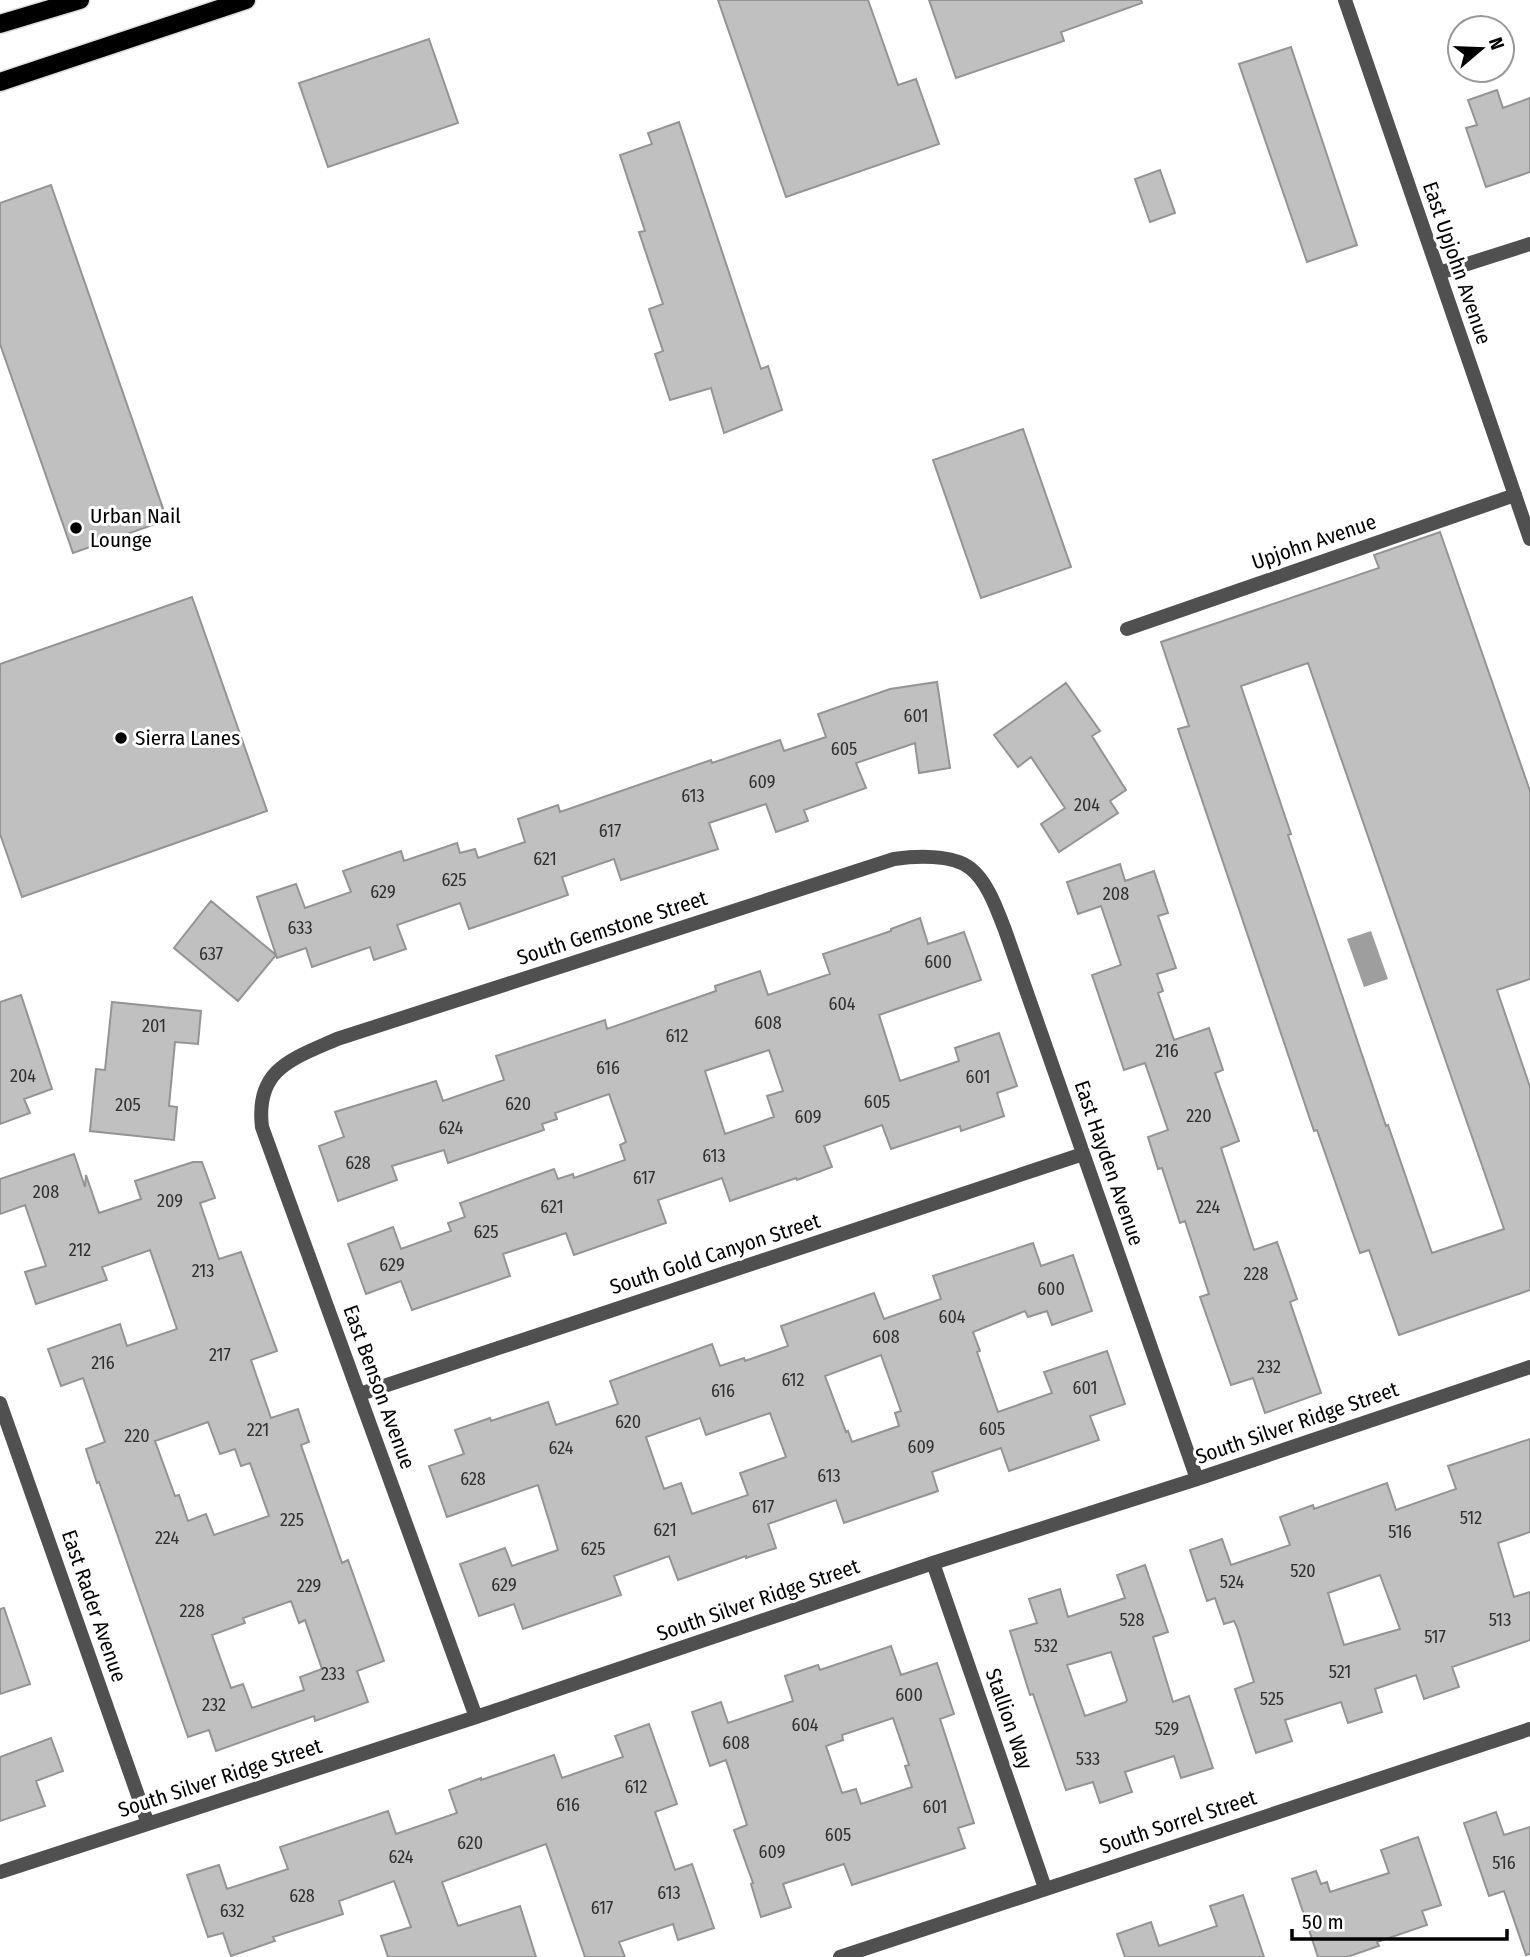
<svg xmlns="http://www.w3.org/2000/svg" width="1530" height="1957" font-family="'Fira Sans Condensed',sans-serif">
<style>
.water{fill:#9e9e9e}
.building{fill:#c0c0c0;stroke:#949494;stroke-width:2;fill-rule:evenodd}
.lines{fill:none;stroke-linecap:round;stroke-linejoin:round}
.primary-casing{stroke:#dbdbdb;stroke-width:21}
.minor{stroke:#505050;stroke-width:14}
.tertiary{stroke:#505050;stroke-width:14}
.primary{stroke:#000;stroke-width:18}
.poi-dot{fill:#000;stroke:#fff;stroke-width:2.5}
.labels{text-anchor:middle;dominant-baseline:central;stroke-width:6;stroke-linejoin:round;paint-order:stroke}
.number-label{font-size:18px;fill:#303030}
.street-label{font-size:21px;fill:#000;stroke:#fff}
.poi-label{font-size:21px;fill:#000;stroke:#fff;text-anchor:start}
</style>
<rect width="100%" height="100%" fill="#fff"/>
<path class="water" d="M1371,931L1388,979L1364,987L1347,939Z"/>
<path class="building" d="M718,0H868L898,85L916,79L939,144L786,197Z
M929,0H1141L1142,3L1061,32L1064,41L956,78Z
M429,39L458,123L328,167L299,83Z
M1291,47L1357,245L1307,262L1239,64Z
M1497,90L1503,108L1530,98V172L1486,187L1466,128L1477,125L1468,100Z
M679,122L761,369L768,366L782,410L724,433L711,388L670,400L655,354L663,351L649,309L663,304L639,232L645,231L620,155L652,144L648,133Z
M1160,170L1175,213L1150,222L1135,179Z
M51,185L167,520L73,553L0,344V203Z
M1023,429L1071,567L981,598L933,460Z
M1440,532L1530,791V979L1497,990L1530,1087V1290L1399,1335L1369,1250L1360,1253L1317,1130L1314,1131L1178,729L1189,726L1161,642L1379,568L1374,555ZM1308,663L1504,1229L1432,1253L1388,1125L1386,1126L1288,835L1291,834L1241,686Z
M192,597L267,811L22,897L0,834V664Z
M937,682L950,768L919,773L915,743L856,763L866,788L804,810L808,821L776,832L766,804L709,823L718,849L621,880L614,859L562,877L568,895L469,929L460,903L397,925L406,949L374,960L370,947L312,967L306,948L277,958L257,897L296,884L305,908L351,892L343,871L401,851L404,861L457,843L460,853L475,849L478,858L525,842L518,819L558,805L560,812L711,760L712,763L780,740L784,751L826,737L818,714L890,689Z
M1066,683L1100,731L1092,736L1126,790L1110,801L1118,813L1059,852L1041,824L1065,808L1031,757L1018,767L994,735Z
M1120,864L1125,881L1154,871L1168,913L1158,916L1176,968L1157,974L1163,991L1158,993L1174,1040L1209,1028L1223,1070L1215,1073L1239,1141L1221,1148L1254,1250L1277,1242L1297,1299L1290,1302L1321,1393L1265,1413L1253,1378L1231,1385L1200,1297L1209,1294L1185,1221L1180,1223L1162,1168L1158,1169L1148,1137L1168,1130L1145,1063L1124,1070L1092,975L1121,965L1101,906L1078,914L1067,882Z
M211,901L276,955L238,1001L174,948Z
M920,918L928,944L964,932L981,980L879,1015L900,1081L959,1061L955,1048L999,1033L1017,1086L997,1093L1004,1116L961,1131L960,1126L891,1149L882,1125L824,1146L832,1167L797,1180L796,1178L730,1201L722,1178L658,1200L666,1223L574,1255L566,1233L503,1254L510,1276L412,1310L401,1281L366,1294L348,1244L393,1227L401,1249L451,1231L448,1223L465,1217L460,1203L554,1169L558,1179L573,1174L574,1178L625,1160L620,1145L626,1142L609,1094L555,1113L557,1119L542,1124L544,1130L448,1163L444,1150L392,1166L397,1180L338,1201L319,1146L344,1137L335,1112L436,1081L443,1101L504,1080L496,1056L605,1020L607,1029L716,991L715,986L760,971L768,995L830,974L823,954L891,931V929ZM769,1050L783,1091L767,1096L774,1117L725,1134L705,1071Z
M21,995L52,1089L24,1099L30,1113L0,1124V1002Z
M112,1002L201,1011L198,1044L175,1042L169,1106L177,1107L174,1140L90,1131L96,1069L105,1070Z
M74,1154L85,1187L86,1175L99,1213L141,1199L135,1181L193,1162H202L215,1198L200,1203L219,1259L241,1252L277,1351L251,1360L271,1418L298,1409L309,1442L301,1445L342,1563L348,1560L384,1661L357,1671L368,1702L315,1721L314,1716L216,1751L209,1730L188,1737L99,1482L97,1483L86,1449L105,1442L83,1378L61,1386L48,1349L120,1324L127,1346L177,1329L150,1250L102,1267L107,1280L36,1304L25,1272L46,1266L25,1205L0,1214V1179ZM208,1422L220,1454L235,1449L241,1466L250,1463L269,1516L214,1535L206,1514L188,1521L179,1495L175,1496L155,1441ZM291,1601L299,1623L305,1620L322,1669L300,1677L304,1690L252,1708L243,1684L231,1688L212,1635L245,1623L243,1618Z
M1033,1243L1041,1266L1073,1255L1092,1311L1052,1325L1047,1311L1028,1317L1025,1311L973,1332L980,1351L977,1352L998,1412L1052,1393L1044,1372L1107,1351L1125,1404L1090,1416L1099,1440L1009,1471L1001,1448L932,1472L938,1491L844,1523L836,1500L768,1524L776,1548L746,1558V1556L678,1580L669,1556L614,1576L621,1595L523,1629L514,1604L479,1616L460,1564L505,1548L512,1566L558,1550L538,1485L447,1517L429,1466L464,1454L455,1430L490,1418L491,1421L548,1402L556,1425L618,1404L610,1381L712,1344L720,1366L744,1358L745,1361L788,1346L781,1326L874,1293L884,1319L941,1299L933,1276ZM881,1355L901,1411L895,1413L899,1426L852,1442L848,1431L846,1432L825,1376ZM770,1413L786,1457L740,1473L748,1495L692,1514L681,1483L664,1489L646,1437L700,1418L706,1435Z
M1530,1439V1532L1498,1543L1514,1597L1530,1592V1640L1452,1667L1459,1687L1424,1699L1416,1675L1375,1689L1382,1712L1348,1723L1341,1702L1285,1720L1292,1741L1256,1753L1235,1689L1254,1682L1237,1627L1234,1621L1224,1624L1215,1598L1207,1601L1190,1550L1222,1539L1231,1565L1290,1545L1280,1517L1313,1505L1314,1509L1387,1483L1396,1510L1456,1489L1448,1466ZM1380,1575L1400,1629L1344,1645L1328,1593Z
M1145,1565L1168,1632L1153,1637L1173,1702L1189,1696L1213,1768L1181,1778L1174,1756L1125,1772L1132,1792L1100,1803L1093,1782L1066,1790L1033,1694L1030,1695L1010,1631L1037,1623L1029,1599L1060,1589L1068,1617L1125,1598L1117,1575ZM1111,1652L1127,1700L1126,1702L1085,1716L1067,1665Z
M4,1608L30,1684L0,1694V1609Z
M891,1646L901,1675L937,1663L954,1714L940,1719L974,1823L958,1828L965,1848L852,1885L844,1864L783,1884L791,1907L761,1917L751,1884L753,1883L734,1830L747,1825L726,1760L710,1766L692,1712L721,1702L728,1723L793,1701L785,1676L818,1665L820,1670ZM893,1718L909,1765L905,1766L912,1787L861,1804L856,1789L842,1793L826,1746L843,1740L842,1735Z
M649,1724L677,1804L655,1812L675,1870L692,1864L714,1928L678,1940L673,1924L619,1942L625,1957H585L546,1844L442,1882L458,1926L520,1906L536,1957H388L381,1936L411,1927L394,1881L339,1901L343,1914L273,1937L275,1941L231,1956L223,1933L208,1937L187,1875L219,1865L227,1889L288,1869L280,1847L388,1811L396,1834L457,1813L449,1790L481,1778V1780L554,1755L562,1778L623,1757L615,1736Z
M51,1738L63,1771L36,1781L45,1806L0,1821V1757Z
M1496,1812L1504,1835L1530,1827V1954L1526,1955L1504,1891L1489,1896L1464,1823Z
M1418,1837L1441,1905L1422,1911L1427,1925L1377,1942L1379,1946L1347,1957H1318L1292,1879L1316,1871L1321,1884L1327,1882L1330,1892L1389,1873L1381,1850Z
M1243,1895L1264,1957H1125L1117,1934L1151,1922L1159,1946L1217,1926L1210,1906Z"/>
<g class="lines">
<g class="primary-casing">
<path id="primary" d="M0,24L80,0
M0,82L246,0"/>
</g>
<path class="minor" d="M1439,273L1530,244
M1127,629L1515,495
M360,1394L1083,1154
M0,1403L148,1824
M933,1563L1045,1888
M476,1717L262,1127C255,1069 292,1059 337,1039L894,859C915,856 952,854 970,868C988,882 997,910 1005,930L1197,1479
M0,1872L476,1717L933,1563L1197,1479L1530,1367
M840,1957L1530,1729"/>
<path class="tertiary" d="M1345,0L1530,539"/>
<use href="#primary" class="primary"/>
</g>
<g class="poi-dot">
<circle cx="76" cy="528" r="7"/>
<circle cx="121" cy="738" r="7"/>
</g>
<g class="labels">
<g class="number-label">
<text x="916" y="716">601</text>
<text x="844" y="749">605</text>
<text x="762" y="782">609</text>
<text x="693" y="796">613</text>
<text x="1087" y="805">204</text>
<text x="610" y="831">617</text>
<text x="545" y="859">621</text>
<text x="454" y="880">625</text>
<text x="383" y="892">629</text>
<text x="1116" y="894">208</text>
<text x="300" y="928">633</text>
<text x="211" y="954">637</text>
<text x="938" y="962">600</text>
<text x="842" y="1004">604</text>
<text x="768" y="1023">608</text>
<text x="154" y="1026">201</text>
<text x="677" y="1036">612</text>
<text x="1167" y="1051">216</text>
<text x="608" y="1068">616</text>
<text x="23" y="1076">204</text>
<text x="978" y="1077">601</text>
<text x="877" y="1102">605</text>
<text x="518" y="1104">620</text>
<text x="128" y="1105">205</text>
<text x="1199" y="1116">220</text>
<text x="808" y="1117">609</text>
<text x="451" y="1128">624</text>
<text x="714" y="1156">613</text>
<text x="358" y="1163">628</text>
<text x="644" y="1178">617</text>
<text x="46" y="1192">208</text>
<text x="170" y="1201">209</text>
<text x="552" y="1207">621</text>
<text x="1208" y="1207">224</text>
<text x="486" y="1232">625</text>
<text x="80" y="1250">212</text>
<text x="392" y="1265">629</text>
<text x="203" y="1271">213</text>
<text x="1256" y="1274">228</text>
<text x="1051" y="1289">600</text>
<text x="952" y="1317">604</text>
<text x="886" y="1337">608</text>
<text x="220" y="1355">217</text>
<text x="103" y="1363">216</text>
<text x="1269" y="1367">232</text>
<text x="793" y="1380">612</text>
<text x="1085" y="1388">601</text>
<text x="723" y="1391">616</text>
<text x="628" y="1422">620</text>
<text x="992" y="1429">605</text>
<text x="258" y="1430">221</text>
<text x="137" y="1436">220</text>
<text x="921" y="1447">609</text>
<text x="561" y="1448">624</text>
<text x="829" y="1476">613</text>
<text x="473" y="1479">628</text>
<text x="763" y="1507">617</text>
<text x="1471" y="1518">512</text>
<text x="292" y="1520">225</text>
<text x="665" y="1530">621</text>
<text x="1400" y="1532">516</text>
<text x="167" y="1538">224</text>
<text x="593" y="1549">625</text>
<text x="1303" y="1571">520</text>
<text x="1232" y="1582">524</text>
<text x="504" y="1585">629</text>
<text x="309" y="1586">229</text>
<text x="192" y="1611">228</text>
<text x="1132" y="1620">528</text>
<text x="1500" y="1620">513</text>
<text x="1435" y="1637">517</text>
<text x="1046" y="1646">532</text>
<text x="1340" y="1672">521</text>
<text x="333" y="1674">233</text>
<text x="909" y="1695">600</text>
<text x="1272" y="1699">525</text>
<text x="214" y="1705">232</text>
<text x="805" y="1725">604</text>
<text x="1167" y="1729">529</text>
<text x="736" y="1743">608</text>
<text x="1088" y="1759">533</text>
<text x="636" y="1787">612</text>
<text x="568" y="1805">616</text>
<text x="935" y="1807">601</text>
<text x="838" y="1835">605</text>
<text x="470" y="1843">620</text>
<text x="772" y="1852">609</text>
<text x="401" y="1857">624</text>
<text x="1504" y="1863">516</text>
<text x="669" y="1893">613</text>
<text x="302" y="1896">628</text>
<text x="602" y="1908">617</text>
<text x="232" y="1911">632</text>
</g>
<g class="street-label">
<text transform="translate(1457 263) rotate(71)">East Upjohn Avenue</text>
<text transform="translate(1314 542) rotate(-19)">Upjohn Avenue</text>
<text transform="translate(612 928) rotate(-18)">South Gemstone Street</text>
<text transform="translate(1109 1163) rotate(71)">East Hayden Avenue</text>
<text transform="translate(715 1254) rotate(-18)">South Gold Canyon Street</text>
<text transform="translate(379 1387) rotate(70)">East Benson Avenue</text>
<text transform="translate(1297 1423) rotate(-19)">South Silver Ridge Street</text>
<text transform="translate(758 1600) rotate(-19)">South Silver Ridge Street</text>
<text transform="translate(94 1606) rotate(71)">East Rader Avenue</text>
<text transform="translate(1009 1719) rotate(71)">Stallion Way</text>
<text transform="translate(220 1778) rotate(-18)">South Silver Ridge Street</text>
<text transform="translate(1178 1822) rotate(-18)">South Sorrel Street</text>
</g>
<g class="poi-label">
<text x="90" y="516">Urban Nail<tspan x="90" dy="24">Lounge</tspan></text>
<text x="135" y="738">Sierra Lanes</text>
</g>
</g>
<g transform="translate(1481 49) rotate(71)"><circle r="33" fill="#ffffff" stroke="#999999" stroke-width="2"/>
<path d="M0-5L12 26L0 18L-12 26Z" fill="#000000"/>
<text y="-10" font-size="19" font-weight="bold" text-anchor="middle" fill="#000000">N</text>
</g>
<path d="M1292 1929v10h215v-10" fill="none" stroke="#000000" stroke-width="3.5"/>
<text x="1302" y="1929" font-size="21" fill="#000000" stroke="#ffffff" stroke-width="5" paint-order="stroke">50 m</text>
</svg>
